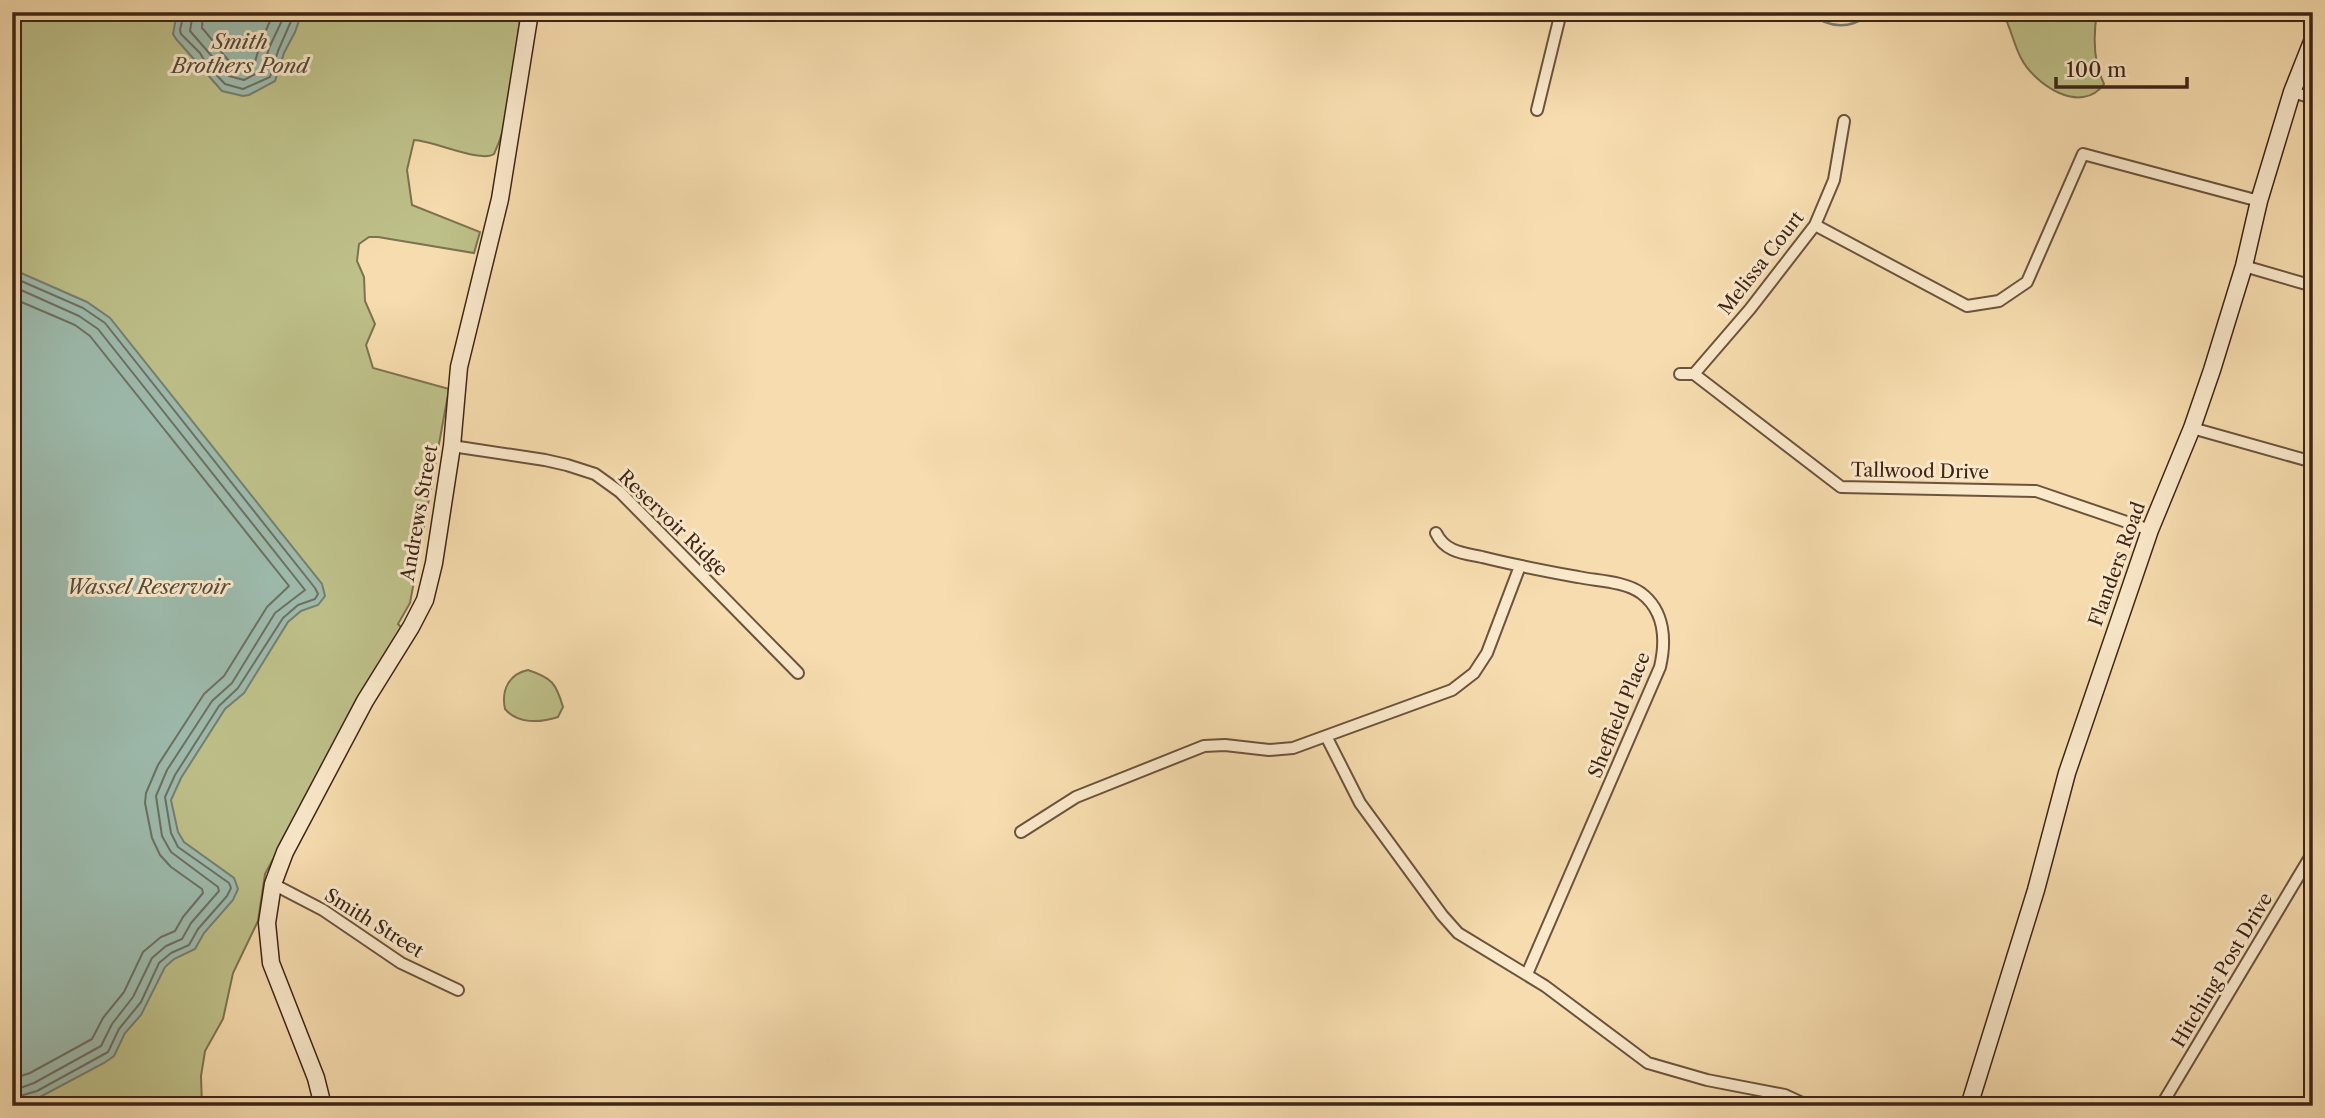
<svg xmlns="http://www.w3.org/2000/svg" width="2325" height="1118" font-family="'Libre Caslon Text',serif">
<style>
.green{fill:#bec089;stroke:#7e7250;stroke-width:2}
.water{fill:#9dbbad;stroke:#777f71;stroke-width:2}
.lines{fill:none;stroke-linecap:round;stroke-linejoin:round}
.shore{stroke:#6e7062;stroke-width:2}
.stream{stroke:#777f71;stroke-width:2.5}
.street-casing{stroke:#6c533d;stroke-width:14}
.secondary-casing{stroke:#3e2517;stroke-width:19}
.street{stroke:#f9e8ca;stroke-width:10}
.secondary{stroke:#f9e8ca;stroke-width:16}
.labels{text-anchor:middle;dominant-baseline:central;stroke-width:6;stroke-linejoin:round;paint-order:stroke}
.street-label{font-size:19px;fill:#3e2517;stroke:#f9e8ca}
.water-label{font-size:21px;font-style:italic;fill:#564a3c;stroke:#f9e8ca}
</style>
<rect width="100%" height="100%" fill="#f6dcae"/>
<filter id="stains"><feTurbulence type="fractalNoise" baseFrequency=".00286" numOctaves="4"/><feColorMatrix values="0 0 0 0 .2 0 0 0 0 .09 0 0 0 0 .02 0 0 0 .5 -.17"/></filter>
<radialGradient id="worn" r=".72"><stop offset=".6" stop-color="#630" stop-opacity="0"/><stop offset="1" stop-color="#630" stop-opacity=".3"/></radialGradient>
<path class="green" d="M12,12H521C514,59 514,111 494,154C481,163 434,141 414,140L407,170L412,205L480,232L474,253L378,237H369L359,244L357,261L364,277L365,301L375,324L366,345L373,368L449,389L410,603L398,624L401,627L400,635L321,770L265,874L258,921L233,973L223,1019L205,1051L201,1076L202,1106H12Z
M2002,12H2097C2093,37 2093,62 2104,84C2081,116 2034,84 2021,58C2013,43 2011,27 2002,12Z
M528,670C552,678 556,683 563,707L558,717C540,723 518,724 505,709C501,690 509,674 528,670Z"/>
<path class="water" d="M177,12H302L295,32L284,53L275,81L249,95L243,96L222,91L176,39L173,34Z
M12,269L87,302L110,318L322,584L325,596L318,605L301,611L288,622L244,693L225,709L181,778L171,800L178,832L184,842L234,878L238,889L233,900L204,933L195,949L174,959L165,967L141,1015L125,1033L114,1056L104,1063L40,1097L12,1104Z"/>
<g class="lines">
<path class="shore" d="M184,12L180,30L181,34L200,53L207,65L225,84L243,89L270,77L278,51L295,12
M193,12L190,31L229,76L244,80L263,70L269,48L286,12
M203,12L202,28C214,40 227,65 242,69L255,62L260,44L274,12
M12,277L83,308L105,323L315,588L318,594L315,599L298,605L283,618L238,688L219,706L175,775L165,797L171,833L178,847L229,883L231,888L227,896L198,929L189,945L171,953L159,963L141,1002L119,1029L108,1052L37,1091L20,1096L16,1106
M12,286L79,316L98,329L305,590L275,613L232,683L212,701L167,770L156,796L162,836L171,852L218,887L219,891L191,923L182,939L166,946L152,958L133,997L112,1024L101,1046L34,1083L12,1091
M12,298L75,325L90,336L289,586L267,607L224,676L204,694L158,765L146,793L145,803L152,838L160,855L171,867L202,889L203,893L183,917L175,931L161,937L143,952L124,992L103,1018L92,1039L30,1073L12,1079"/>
<path class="stream" d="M1808,12C1822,23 1837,29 1854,23C1859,21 1864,18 1869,17C1889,15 1898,20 1918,12
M1945,12L1974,17L1980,12"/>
<g class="street-casing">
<path id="street" d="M2292,92L2313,98
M1537,110L1561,12
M1815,225L1967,306L1999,301L2027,282L2083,154L2259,201
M2244,266L2313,286
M1680,374H1694L1841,487L2036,491L2150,530
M1694,374L1750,309L1815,225L1834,180L1844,121
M2192,428L2313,462
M452,446L545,460L567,465L595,474L620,492L798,673
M1436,533C1445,552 1463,553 1482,557C1514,565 1545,571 1578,577C1597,581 1624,581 1641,593C1665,611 1666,641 1660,667L1527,974
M1326,736L1360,803L1442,915L1458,933L1545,986L1648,1063L1707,1080L1785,1095L1809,1106
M1021,832L1076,797L1204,746L1225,745L1269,750L1293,748L1452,690L1474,673L1487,653L1520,566
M273,884L323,910L401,963L458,990
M2161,1106L2313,852"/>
</g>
<g class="secondary-casing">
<path id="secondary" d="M323,1106L316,1078L271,963L267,923L273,884L285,852L365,701L411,627L425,600L434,563L452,446L459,367L500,199L530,12
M1969,1106L2036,890L2067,773L2150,530L2192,428L2212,370L2244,266L2259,201L2292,92L2313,39"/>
</g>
<use href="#street" class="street"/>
<use href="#secondary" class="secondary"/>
</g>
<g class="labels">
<g class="street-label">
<text transform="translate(1761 263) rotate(-52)">Melissa Court</text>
<text transform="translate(1920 471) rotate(1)">Tallwood Drive</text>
<text transform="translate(419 513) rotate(-80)">Andrews Street</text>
<text transform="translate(673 523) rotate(44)">Reservoir Ridge</text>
<text transform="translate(2117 564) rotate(-70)">Flanders Road</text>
<text transform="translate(1619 715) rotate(-68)">Sheffield Place</text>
<text transform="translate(374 923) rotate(32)">Smith Street</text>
<text transform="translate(2222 970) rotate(-59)">Hitching Post Drive</text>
</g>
<g class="water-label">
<text x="240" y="41">Smith<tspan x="240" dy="24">Brothers Pond</tspan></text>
<text x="148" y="586">Wassel Reservoir</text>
</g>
</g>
<rect width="2325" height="1118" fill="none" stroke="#f6dcae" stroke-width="42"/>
<rect x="14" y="14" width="2297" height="1090" fill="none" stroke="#3e2517" stroke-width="3.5"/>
<rect x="21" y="21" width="2283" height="1076" fill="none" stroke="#3e2517" stroke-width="2"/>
<path d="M2056 77v10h131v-10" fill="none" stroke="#3e2517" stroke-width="3.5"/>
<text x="2066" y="77" font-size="21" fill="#3e2517" stroke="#f9e8ca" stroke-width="5" paint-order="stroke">100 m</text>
<rect width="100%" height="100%" filter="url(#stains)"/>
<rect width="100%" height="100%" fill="url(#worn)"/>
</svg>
